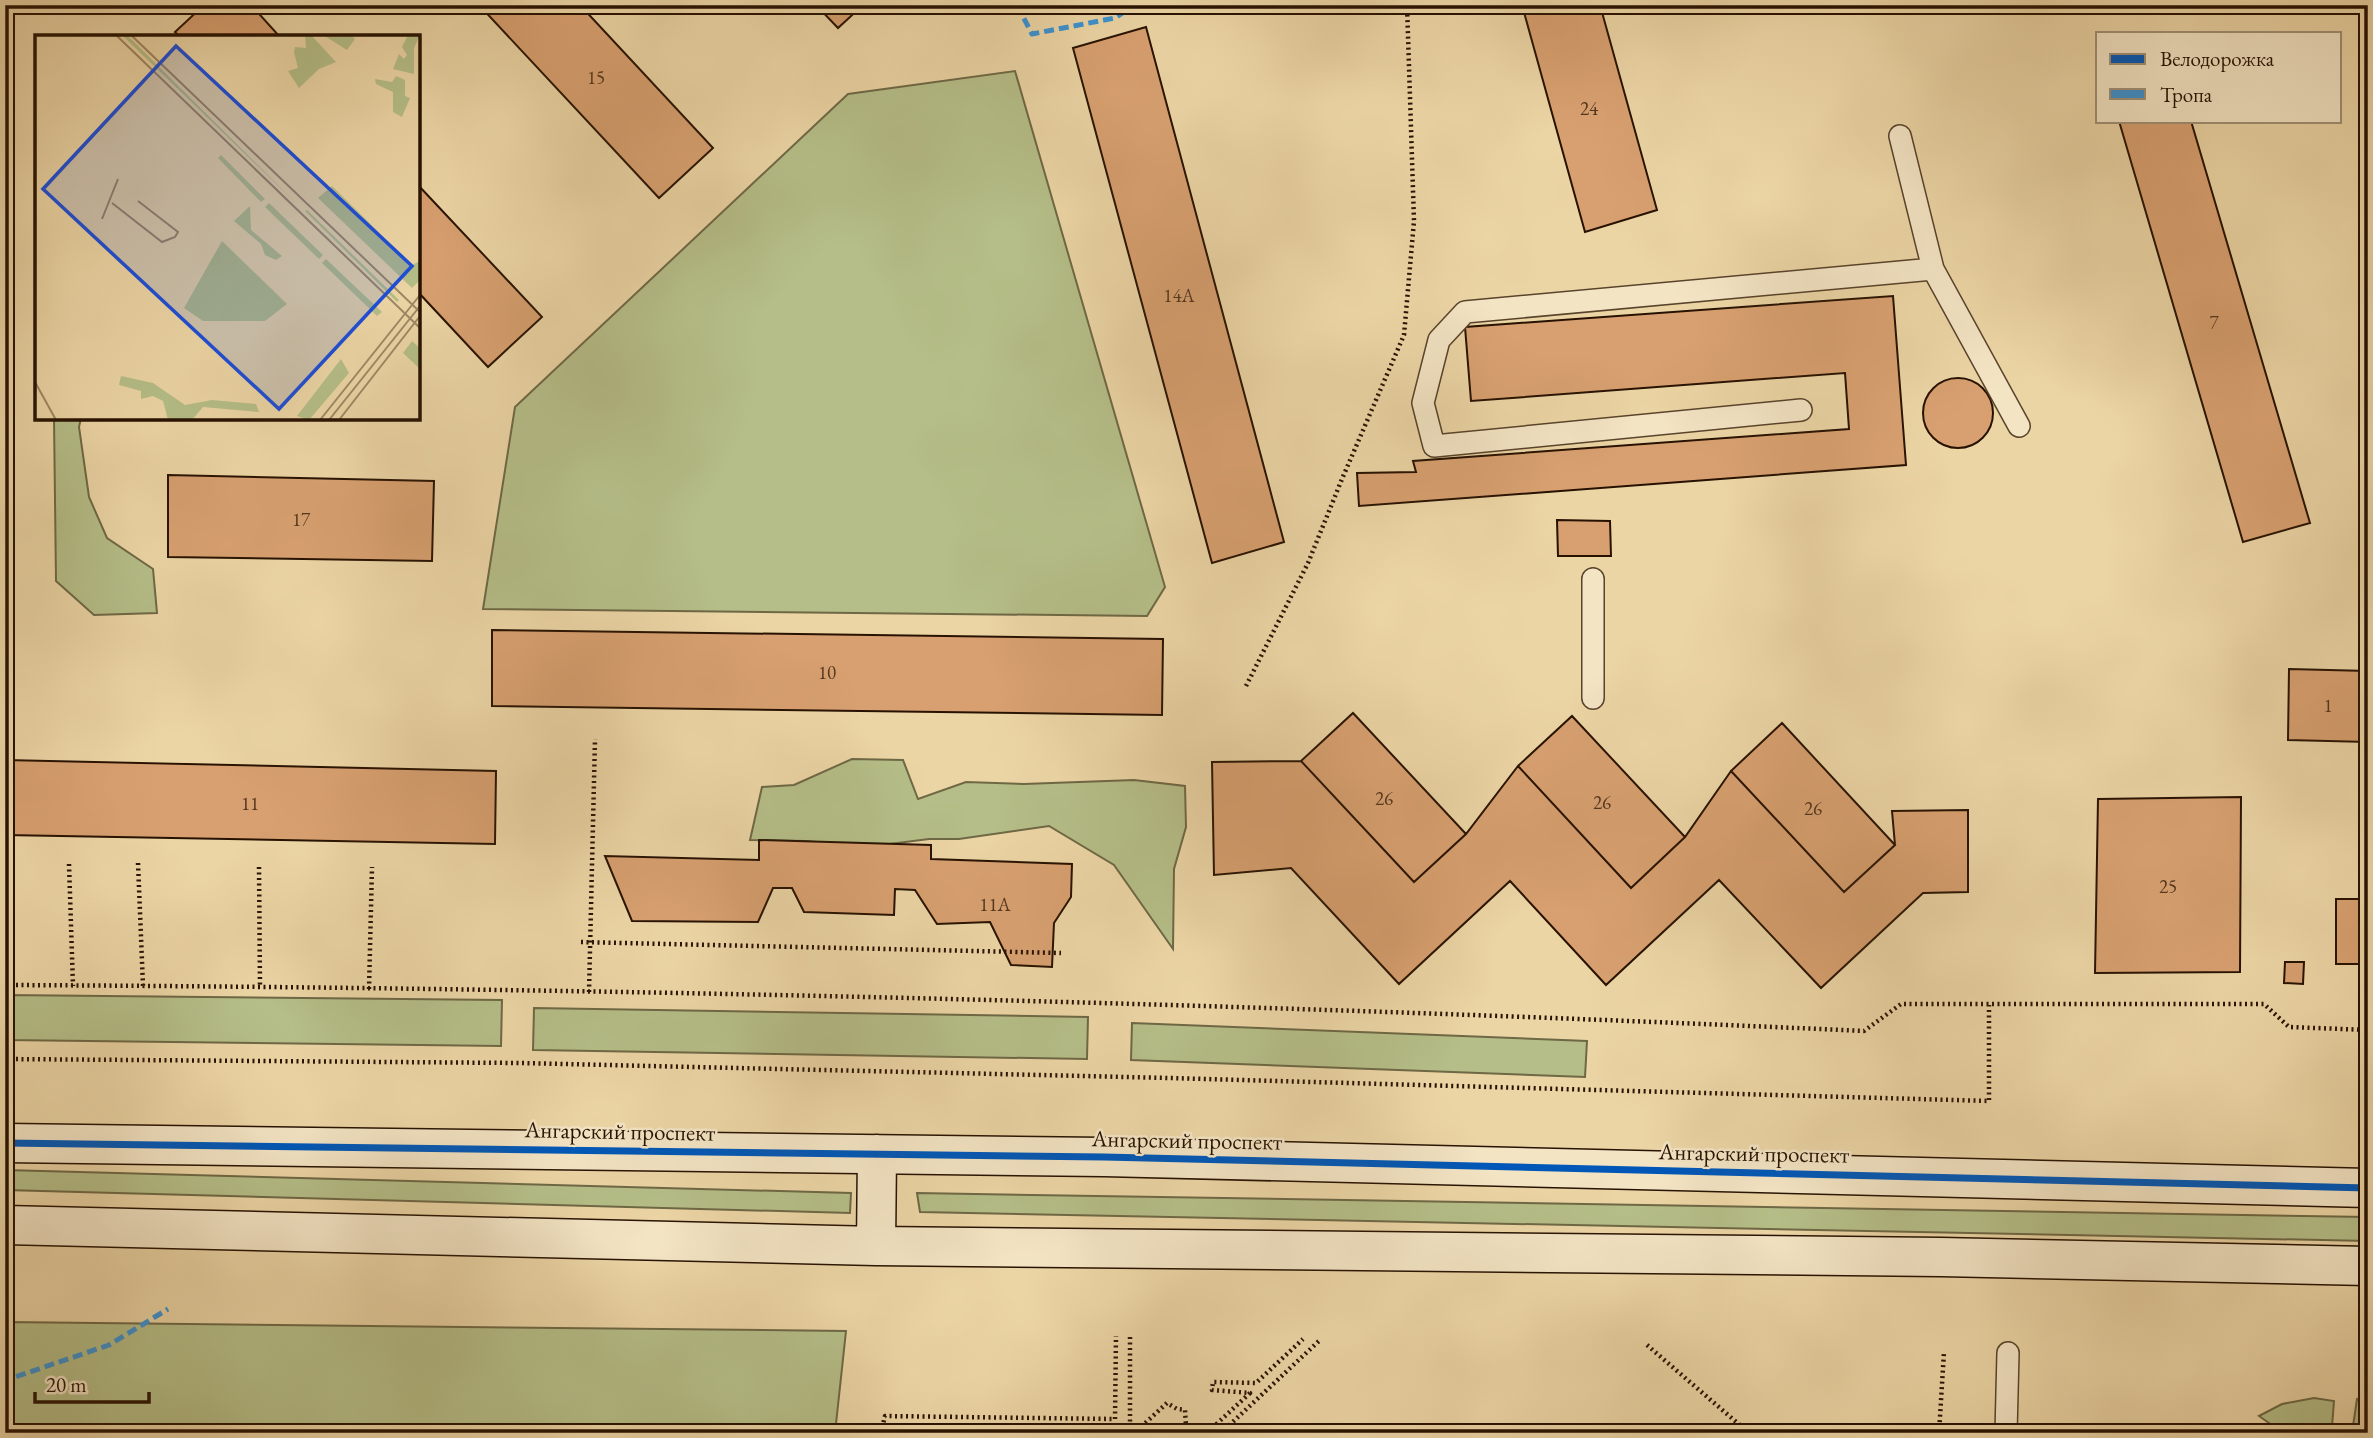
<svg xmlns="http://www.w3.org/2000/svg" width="2373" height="1438" font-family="'EB Garamond',serif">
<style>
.green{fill:#b5be88;stroke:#6e6845;stroke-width:2}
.building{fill:#d8a070;stroke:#271202;stroke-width:2}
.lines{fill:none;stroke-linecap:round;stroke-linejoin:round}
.lane-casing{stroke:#58432b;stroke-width:24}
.secondary-casing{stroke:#271202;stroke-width:41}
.path{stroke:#271202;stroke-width:4.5;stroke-dasharray:2 3.5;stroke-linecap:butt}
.lane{stroke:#f3e4c4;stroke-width:21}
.secondary{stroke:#f3e4c4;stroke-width:38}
.quiet{stroke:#3b92d1;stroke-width:5;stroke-dasharray:10 5;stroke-linecap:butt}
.cycleway-casing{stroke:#f3e4c4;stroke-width:11}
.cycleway{stroke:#0057b8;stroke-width:7}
.labels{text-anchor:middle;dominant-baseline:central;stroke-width:5;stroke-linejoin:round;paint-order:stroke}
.number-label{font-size:19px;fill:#53361e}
.street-label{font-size:23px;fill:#271202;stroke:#f3e4c4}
.inset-road{fill:none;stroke:#9d8764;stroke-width:2}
.view{fill:#1d4ed8;fill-opacity:0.15;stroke:#1d4ed8;stroke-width:3.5}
.inset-edge{fill:none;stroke:#271202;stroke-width:3.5}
</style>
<rect width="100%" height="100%" fill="#ecd5a5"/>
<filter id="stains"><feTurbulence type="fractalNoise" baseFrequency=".00286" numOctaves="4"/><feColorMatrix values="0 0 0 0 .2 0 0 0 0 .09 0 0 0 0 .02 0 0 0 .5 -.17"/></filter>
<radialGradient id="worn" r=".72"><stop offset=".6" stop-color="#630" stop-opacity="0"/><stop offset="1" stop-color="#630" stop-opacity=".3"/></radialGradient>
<path class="green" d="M1015,71L1165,587L1147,616L483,609L515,407L848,94Z
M54,418H81L79,427L89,497L107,538L153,569L157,613L94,615L56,581Z
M852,759L903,760L918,799L966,782L1024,784L1134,780L1185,786L1186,827L1174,869L1173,949L1114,865L1049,826L959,839H929L866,847L806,841L750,840L762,787L794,785Z
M5,995L502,1000L501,1046L5,1040Z
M534,1008L1088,1017L1087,1059L533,1050Z
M1132,1023L1587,1041L1585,1077L1131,1060Z
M5,1170L851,1193L850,1213L5,1190Z
M917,1193L2368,1217V1241L920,1212Z
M5,1322L846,1331L835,1433H5Z
M2314,1398L2334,1401L2332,1427L2308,1433H2283L2259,1416L2282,1404Z
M2357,1399L2368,1401V1433L2353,1426Z"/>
<path class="building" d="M204,5H251L280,37H180L175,32Z
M479,5H580L713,148L659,198Z
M816,5H863L838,28Z
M1522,5H1600L1657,210L1585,232Z
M1146,27L1284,542L1212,563L1073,48Z
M2119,121H2191L2310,523L2243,542Z
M418,185L542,317L488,367L418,292Z
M1893,296L1906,465L1359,506L1357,473L1416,472L1413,461L1849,429L1845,373L1471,401L1465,327Z
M1923 413a35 35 0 1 1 70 0a35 35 0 1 1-70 0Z
M168,475L434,481L432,561L168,557Z
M1557,520L1610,521L1611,556H1558Z
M492,630L1163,639L1162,715L492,706Z
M2289,669L2368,671V742L2288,740Z
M1353,713L1466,834L1414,882L1301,761Z
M1572,716L1685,837L1631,888L1518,766Z
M1782,723L1895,845L1844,892L1731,771Z
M5,760L496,771L495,844L5,835Z
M1301,761L1414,882L1466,834L1518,766L1631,888L1685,837L1731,771L1844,892L1895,845L1892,811L1968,810V892L1923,893L1821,988L1719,880L1606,985L1510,881L1399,984L1291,868L1214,875L1212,762Z
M2241,797L2240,972L2095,973L2098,799Z
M759,840L931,845V859L1072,864L1071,897L1054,923L1052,967L1011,965L990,922L937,924L915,890L895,889L894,915L804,912L792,888H773L758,922L632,921L605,856L759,860Z
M2336,899H2368V964H2336Z
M2285,962H2304L2303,984L2284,983Z"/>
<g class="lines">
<g class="lane-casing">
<path id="lane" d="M1900,136L1933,269L2019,426
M1801,410L1434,446L1423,403L1439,340L1465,312L1933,269
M1593,698V579
M2006,1433L2008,1353"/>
</g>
<g class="secondary-casing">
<path id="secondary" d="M5,1143L1104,1157L2368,1188
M5,1225L876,1246L1941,1257L2368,1266
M876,1246L877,1154"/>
</g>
<path class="path" d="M1246,686L1308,563L1342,479L1404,335L1414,221L1407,5
M138,863L143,986
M69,864L73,986
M259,867L260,988
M581,942L1061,953
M5,985C625,988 1245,1003 1864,1031L1901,1004H2264L2289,1027L2368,1030
M369,989L372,867
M589,992L595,739
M5,1059L520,1063L1170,1078L1989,1101V1005
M1130,1337V1425L1142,1426L1167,1403L1177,1409L1185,1410L1186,1427L1210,1430L1250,1393L1212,1390L1213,1382L1256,1383L1303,1339
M1647,1345L1749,1433
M881,1433L885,1416L1115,1419L1116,1336
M1221,1433L1320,1340
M1939,1433L1944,1352"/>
<use href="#lane" class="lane"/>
<use href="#secondary" class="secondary"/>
<path class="quiet" d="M1017,5L1032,34L1115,18L1134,5
M5,1386L12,1378L109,1345L168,1309"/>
<g class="cycleway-casing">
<path id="cycleway" d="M5,1143L1104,1157L2368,1188"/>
</g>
<use href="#cycleway" class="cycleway"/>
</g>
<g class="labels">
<g class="number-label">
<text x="596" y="77">15</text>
<text x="1589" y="108">24</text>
<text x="1179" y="295">14А</text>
<text x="2214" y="322">7</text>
<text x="301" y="519">17</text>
<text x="827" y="672">10</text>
<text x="2328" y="705">1</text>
<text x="1384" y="798">26</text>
<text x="1602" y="802">26</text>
<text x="250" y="803">11</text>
<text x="1813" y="808">26</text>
<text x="2168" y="886">25</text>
<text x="995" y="904">11А</text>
</g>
<g class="street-label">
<text transform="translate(620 1131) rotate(1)">Ангарский проспект</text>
<text transform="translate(1187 1140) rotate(1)">Ангарский проспект</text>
<text transform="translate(1754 1153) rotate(1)">Ангарский проспект</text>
</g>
</g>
<g transform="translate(35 35)">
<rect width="385" height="385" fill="#ecd5a5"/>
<path d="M87,0H92L263,170ZM270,0H276L301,27L284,34L264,53L253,36L263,33L259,17L260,12L271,13ZM288,0H316L320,4L312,15ZM373,0H385L379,13V39L358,34L364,19L369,24L372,20L367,12ZM361,41L370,45V61L375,63L367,82L358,77V57L341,49L340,44L357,47ZM186,120L230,164L226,167L183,123ZM297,151L377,230L385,226V245L377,253L283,163ZM234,168L288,220L284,224L230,172ZM215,171L216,195L247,221L241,225L230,220L226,209L199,186ZM272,175L364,265L362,267L270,176ZM187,206L252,269L230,286H168L149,273ZM291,224L347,277L342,281L287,228ZM377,306L385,313V334L368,318ZM306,324L314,338L274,385L262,381ZM86,341L118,348L150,370L177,365L221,369L224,377L168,372L157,385H133L128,366L118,361L106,364V356L84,350Z" fill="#b5be88"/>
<path class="inset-road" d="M81,0L385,293M96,0L385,277M77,168L127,207L140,202L143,197L103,166M67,184L83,144M0,347L21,385M285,385L385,260M294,385L385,271M304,385L385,281"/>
<path class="view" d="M141,11L377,231L244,374L8,154Z"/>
<rect width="385" height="385" class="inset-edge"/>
</g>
<rect width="2373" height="1438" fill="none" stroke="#ecd5a5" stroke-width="28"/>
<rect x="7" y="7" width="2359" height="1424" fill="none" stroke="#271202" stroke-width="3.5"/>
<rect x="14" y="14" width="2345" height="1410" fill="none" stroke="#271202" stroke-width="2"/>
<rect x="2096" y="32" width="245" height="91" fill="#f3e4c4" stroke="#a19076" stroke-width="2"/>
<rect x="2110" y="54" width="35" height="10" fill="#0057b8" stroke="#a19076" stroke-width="2"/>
<text x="2160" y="66" font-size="21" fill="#271202">Велодорожка</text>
<rect x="2110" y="89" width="35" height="10" fill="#3b92d1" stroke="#a19076" stroke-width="2"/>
<text x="2160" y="102" font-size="21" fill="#271202">Тропа</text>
<path d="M35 1392v10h114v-10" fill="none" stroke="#271202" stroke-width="3.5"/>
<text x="46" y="1392" font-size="21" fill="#271202" stroke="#f3e4c4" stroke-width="5" paint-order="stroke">20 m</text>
<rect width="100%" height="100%" filter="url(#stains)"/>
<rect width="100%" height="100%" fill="url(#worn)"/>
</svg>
